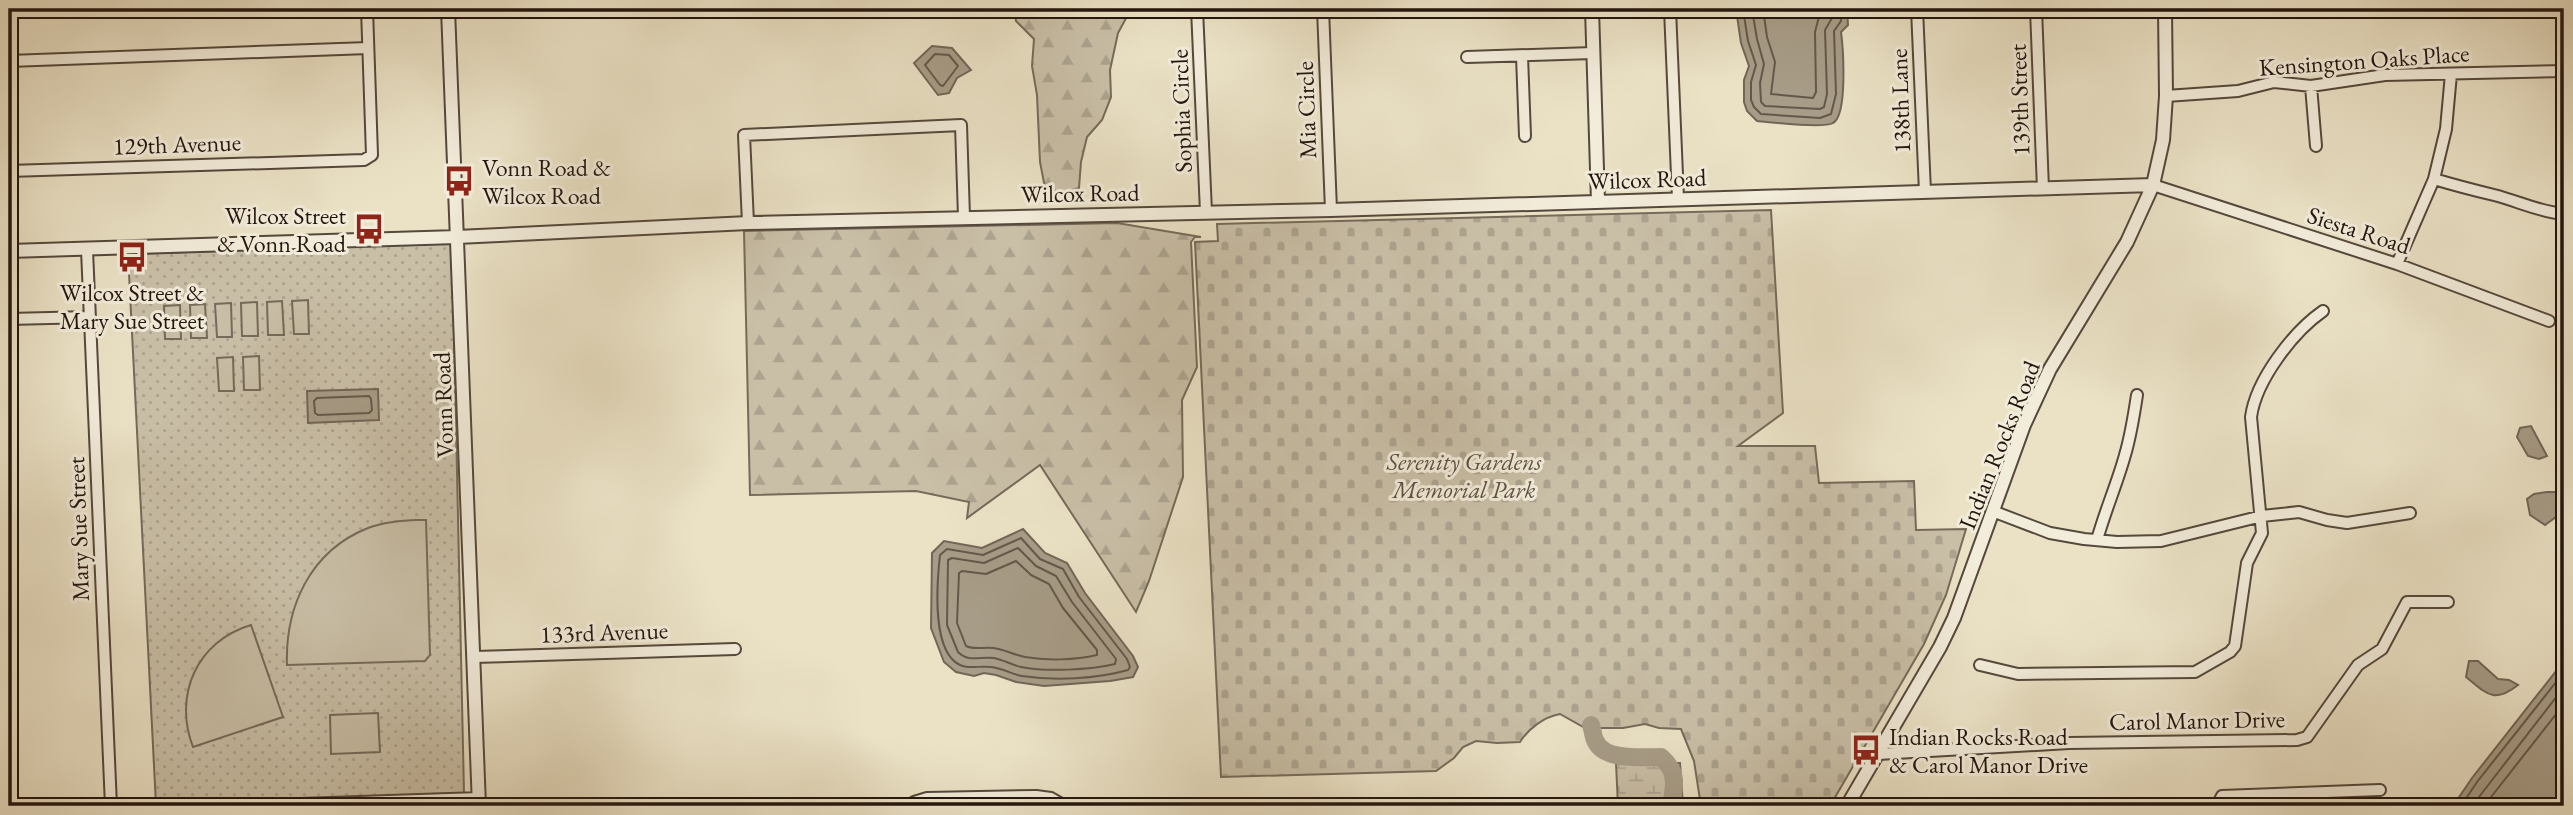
<svg xmlns="http://www.w3.org/2000/svg" width="2573" height="815" font-family="'EB Garamond',serif">
<style>
.grass{fill:url(#grass-dots);stroke:#766a5a;stroke-width:2}
.forest{fill:url(#forest-firs);stroke:#766a5a;stroke-width:2}
.wetland{fill:url(#wetland-marsh);stroke:#766a5a;stroke-width:2}
.cemetery{fill:url(#cemetery-stones);stroke:#766a5a;stroke-width:2}
.garden{fill:#c9bfa7;stroke:#766a5a;stroke-width:2}
.water{fill:#a79c87;stroke:#726657;stroke-width:2}
.lines{fill:none;stroke-linecap:round;stroke-linejoin:round}
.shore{stroke:#65584a;stroke-width:2}
.river{stroke:#a79c87;stroke-width:18}
.minor-casing{stroke:#55483c;stroke-width:14}
.tertiary-casing{stroke:#55483c;stroke-width:16}
.minor{stroke:#f2ecda;stroke-width:10}
.tertiary{stroke:#f2ecda;stroke-width:12}
.labels{text-anchor:middle;dominant-baseline:central;stroke-width:6;stroke-linejoin:round;paint-order:stroke}
.street-label{font-size:24px;fill:#23150e;stroke:#f2ecda}
.poi-label{font-size:24px;fill:#23150e;stroke:#f2ecda;text-anchor:start}
.park-label{font-size:24px;font-style:italic;fill:#5d5044;stroke:#f2ecda}
</style>
<defs>
<pattern id="grass-dots" width="8" height="8" patternUnits="userSpaceOnUse" patternTransform="scale(1.75)"><rect width="8" height="8" fill="#c9bfa7"/><path d="M2 2h.1M6 6h.1" fill="none" stroke="#aca38f" stroke-width="1.8" stroke-linecap="round"/></pattern>
<pattern id="forest-firs" width="22" height="20" patternUnits="userSpaceOnUse" patternTransform="scale(1.75)"><rect width="22" height="20" fill="#c9bfa7"/><path d="M5 1l3.5 6h-7zM16 11l3.5 6h-7z" fill="#aca38f"/></pattern>
<pattern id="wetland-marsh" width="20" height="14" patternUnits="userSpaceOnUse" patternTransform="scale(1.75)"><rect width="20" height="14" fill="#c9bfa7"/><path d="M1 5h8M5 5V1M11 12h8M15 12V8" fill="none" stroke="#aca38f"/></pattern>
<pattern id="cemetery-stones" width="16" height="16" patternUnits="userSpaceOnUse" patternTransform="scale(1.75)"><rect width="16" height="16" fill="#c9bfa7"/><path d="M2 7V4a2 2 0 0 1 4 0v3zM10 15v-3a2 2 0 0 1 4 0v3z" fill="#aca38f"/></pattern>
</defs>
<rect width="100%" height="100%" fill="#ebe2c6"/>
<filter id="stains"><feTurbulence type="fractalNoise" baseFrequency=".00286" numOctaves="4"/><feColorMatrix values="0 0 0 0 .2 0 0 0 0 .09 0 0 0 0 .02 0 0 0 .5 -.17"/></filter>
<radialGradient id="worn" r=".72"><stop offset=".6" stop-color="#630" stop-opacity="0"/><stop offset="1" stop-color="#630" stop-opacity=".3"/></radialGradient>
<path class="grass" d="M452,243L464,793L156,805L128,254Z"/>
<path class="forest" d="M1014,9H1131L1118,33L1110,70L1111,97L1102,120L1087,137L1081,162L1079,188L1063,193L1045,188L1040,162L1037,95L1032,66L1034,39L1016,21Z
M1117,223L1201,237H1195L1191,242L1197,367L1182,400L1183,477L1149,581L1136,612L1040,465L967,518L969,502L916,491L750,495L744,231Z"/>
<path class="wetland" d="M1680,763L1683,806H1618L1616,763Z"/>
<path class="cemetery" d="M1771,210L1783,413L1738,446H1815L1819,483L1914,481L1916,530L1966,529L1946,595L1924,644L1830,806H1701L1694,761L1681,729L1659,728L1645,724L1623,728H1585L1560,714C1544,717 1529,728 1520,742L1497,743L1476,741L1463,747L1454,758L1436,771L1221,777L1195,242L1218,241L1217,224Z"/>
<path class="garden" d="M308,300L309,334H294L292,301Z
M282,301L284,335H268L267,302Z
M257,302L258,336H242L241,303Z
M231,303L232,337H217L215,304Z
M205,304L207,338H191L190,305Z
M180,305L181,339H165L164,306Z
M259,356L260,390H244L243,357Z
M233,357L234,391H219L217,358Z
M416,520H426L430,655L425,661L287,665C285,607 310,551 368,528C383,522 400,521 416,520Z
M251,625L283,717L193,747C173,695 197,641 251,625Z
M378,713L380,752L331,754L330,715Z"/>
<path class="water" d="M1736,9H1847L1848,25L1841,32C1843,47 1848,115 1833,123C1823,129 1771,122 1757,121L1747,111L1744,102V80L1749,66L1741,43Z
M932,46L952,48L971,70L957,78L949,93L938,95L914,63Z
M378,389L379,420L308,423L307,391Z
M2531,426L2547,456L2539,459L2528,456L2517,437L2520,428Z
M2547,492H2557L2564,498V511L2545,525L2530,515L2527,499L2534,494Z
M1023,529L1045,553L1067,563L1085,593L1133,656L1138,667L1133,677L1110,681L1044,686L1016,682L996,675L984,673L974,676L956,672L944,662L931,628L932,553L944,541L982,548Z
M2469,661H2478L2498,679L2509,680L2518,685C2494,704 2487,694 2466,677Z
M2564,661V806H2453L2472,778Z"/>
<g class="lines">
<path class="shore" d="M1743,9L1748,41L1756,65L1751,82V100L1754,107L1761,114L1820,118L1831,114L1836,94L1834,31L1841,21L1840,9
M1752,9L1757,39L1764,64L1760,83L1761,102L1765,106L1820,109L1824,107L1827,94L1825,30L1832,18V9
M1763,9L1767,37L1775,62L1771,94L1813,98L1816,92L1815,32L1821,9
M935,54L949,55L958,66L943,86L940,85L925,65Z
M369,396L371,399L372,410L369,413L318,415L315,413L314,401L317,398Z
M1021,538L1040,559L1063,569L1079,597L1127,659L1130,667L1128,670C1096,679 1055,681 1022,676C1011,674 1002,668 991,667C977,665 964,672 952,659C933,638 937,582 940,555L947,549L983,555Z
M1018,548L1036,566L1056,576L1072,602L1116,659L1115,664C1090,670 1046,672 1021,667C1012,665 1004,660 994,658C980,656 969,663 958,652L947,625L948,560L952,558L984,563Z
M1016,561L1031,575L1049,584L1063,608L1097,650V655C1075,660 1047,661 1025,657C1014,655 1004,649 993,648C984,647 974,650 966,646L957,623L959,573L962,571L986,574Z
M2461,806L2477,782L2564,672
M2472,806L2564,687
M2484,806L2564,704"/>
<path class="river" d="M1591,725C1593,730 1593,738 1596,742C1605,761 1643,757 1661,757C1678,772 1675,785 1671,806"/>
<g class="minor-casing">
<path id="minor" d="M1197,9L1206,212
M1323,9L1331,210
M1670,9L1678,199
M1917,9L1925,192
M2036,9L2043,189
M1522,56L1525,136
M1467,57L1593,53
M9,61L368,48
M2311,86L2316,146
M2166,96L2238,91L2274,82L2311,86L2385,75L2564,71
M9,171L364,160L372,155L367,9
M2434,179C2454,185 2473,190 2494,195C2518,201 2539,212 2564,214
M2153,185L2397,264L2549,321
M748,223L744,135L961,125L964,217
M87,250L111,806
M2397,264L2434,179L2446,129L2451,74
M9,319L90,317
M1995,512L2050,533L2084,539L2117,542L2161,541L2262,516L2299,512L2327,520L2347,523L2410,513
M2097,540C2105,511 2117,484 2125,455C2131,435 2134,415 2137,395
M474,657L735,649
M1980,665L2018,674L2195,672L2230,652L2235,646L2247,563L2262,533L2251,417C2256,380 2293,332 2323,311
M1878,754L2069,743L2297,740L2307,737L2358,665L2382,649L2407,602H2448
M910,806L914,802L927,798L1036,796L1051,798L1065,806
M2217,806L2222,796L2380,790"/>
</g>
<g class="tertiary-casing">
<path id="tertiary" d="M448,9L479,806
M1592,9L1598,202
M9,251L457,237L748,223L1331,210L2153,185
M270,806L479,799
M1847,806L1940,647L1954,618L2024,425L2050,369L2127,242L2153,185L2163,140L2166,96L2165,9"/>
</g>
<use href="#minor" class="minor"/>
<use href="#tertiary" class="tertiary"/>
</g>
<defs>
<g id="bus-bare" transform="scale(2.415)"><path d="M-5-6H5V4H4V6H2V4H-2V6H-4V4H-5ZM-3.5-4V0h7V-4ZM-3.5 1.2v1.5H-2V1.2ZM2 1.2v1.5H3.5V1.2Z" fill="#8f2418" stroke="#f2ecda" stroke-width="2.5" paint-order="stroke"/></g>
</defs>
<g fill-rule="evenodd">
<use href="#bus-bare" x="459" y="181"/>
<use href="#bus-bare" x="369" y="229"/>
<use href="#bus-bare" x="132" y="257"/>
<use href="#bus-bare" x="1866" y="750"/>
</g>
<g class="labels">
<g class="street-label">
<text transform="translate(2364 60) rotate(-4)">Kensington Oaks Place</text>
<text transform="translate(2019 100) rotate(-92)">139th Street</text>
<text transform="translate(1900 101) rotate(-92)">138th Lane</text>
<text transform="translate(1306 110) rotate(-92)">Mia Circle</text>
<text transform="translate(1181 111) rotate(-92)">Sophia Circle</text>
<text transform="translate(177 144) rotate(-2)">129th Avenue</text>
<text transform="translate(1647 179) rotate(-2)">Wilcox Road</text>
<text transform="translate(1080 193) rotate(-1)">Wilcox Road</text>
<text transform="translate(2359 230) rotate(18)">Siesta Road</text>
<text transform="translate(443 405) rotate(-92)">Vonn Road</text>
<text transform="translate(1999 445) rotate(-68)">Indian Rocks Road</text>
<text transform="translate(78 529) rotate(-92)">Mary Sue Street</text>
<text transform="translate(604 632) rotate(-2)">133rd Avenue</text>
<text transform="translate(2197 720) rotate(-1)">Carol Manor Drive</text>
</g>
<g class="poi-label">
<text x="482" y="167">Vonn Road &amp;<tspan x="482" dy="28">Wilcox Road</tspan></text>
<text x="346" y="215" text-anchor="end">Wilcox Street<tspan x="346" dy="28">&amp; Vonn Road</tspan></text>
<text x="132" y="292" text-anchor="middle">Wilcox Street &amp;<tspan x="132" dy="28">Mary Sue Street</tspan></text>
<text x="1889" y="736">Indian Rocks Road<tspan x="1889" dy="28">&amp; Carol Manor Drive</tspan></text>
</g>
<g class="park-label">
<text x="1464" y="461">Serenity Gardens<tspan x="1464" dy="28">Memorial Park</tspan></text>
</g>
</g>
<rect width="2573" height="815" fill="none" stroke="#ebe2c6" stroke-width="35"/>
<rect x="10" y="10" width="2552" height="794" fill="none" stroke="#23150e" stroke-width="3.5"/>
<rect x="18" y="18" width="2538" height="780" fill="none" stroke="#23150e" stroke-width="2"/>
<rect width="100%" height="100%" filter="url(#stains)"/>
<rect width="100%" height="100%" fill="url(#worn)"/>
</svg>
